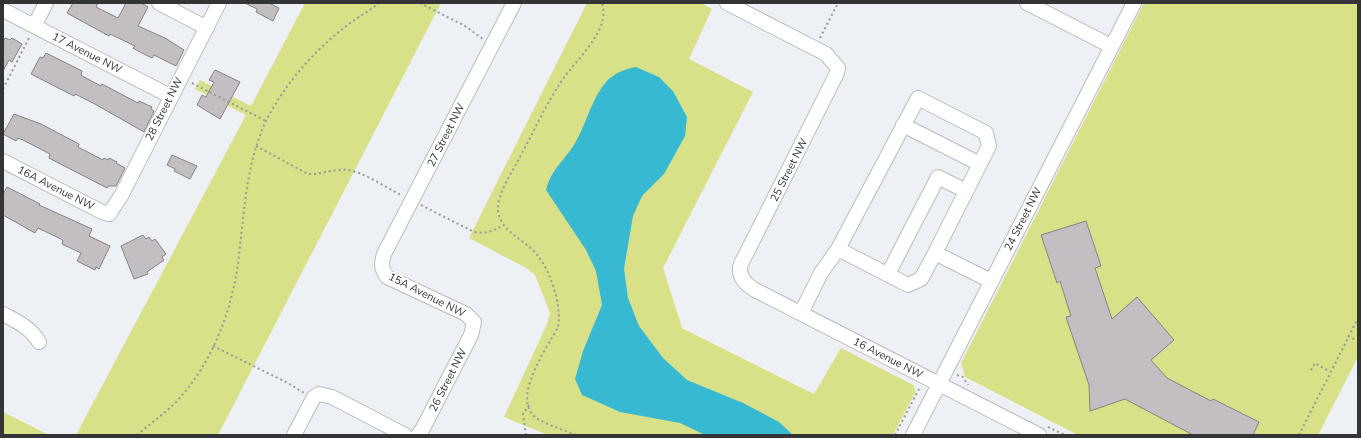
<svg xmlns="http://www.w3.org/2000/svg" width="1361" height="438" font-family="'Nunito Sans',sans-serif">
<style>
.green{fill:#d9e188}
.water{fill:#37bad1}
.building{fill:#c2bec1;stroke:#868285}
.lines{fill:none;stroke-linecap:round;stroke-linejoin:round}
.minor-casing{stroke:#b8bbc0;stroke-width:16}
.path{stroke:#96989b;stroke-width:2;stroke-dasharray:2 3;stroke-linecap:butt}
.minor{stroke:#fff;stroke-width:14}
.labels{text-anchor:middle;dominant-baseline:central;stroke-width:4;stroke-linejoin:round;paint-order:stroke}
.street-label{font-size:11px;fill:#333436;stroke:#fff}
</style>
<rect width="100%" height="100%" fill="#edf1f5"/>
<path class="green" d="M305,3H441L218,435H76L246,115L195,89L200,80L251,106Z
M587,3H701L712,9L689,59L753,92L663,268L682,328L814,394L841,348L913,385L916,391L893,435H548L504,417L547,324L550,313L535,275L528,269L469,238Z
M1144,3H1358V357L1318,435H1078L965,377L961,363Z
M3,412L49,435H3Z"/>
<path class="water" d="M636,67L659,77L673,91L687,117L685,136L664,174L642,196L633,216L624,269L628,298L639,326L663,358L687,380L743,403L779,422L793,435H705L680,423L620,412L582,395L575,379L583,351L602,305L596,271L586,250L546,190C550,172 562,162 572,148C586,127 590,101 606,82C614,73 625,69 636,67Z"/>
<path class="building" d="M73,3H98L96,7L118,18L126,3H141L148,7L138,26L165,38L184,50L176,66L154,55L152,58L140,52L133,48L135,46L110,34L109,36L67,13Z
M245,3H269L279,8L273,21L256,12L257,9Z
M5,38L10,40L12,38L22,44L12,62L9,60L3,71V42Z
M46,53L82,71L81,75L84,77L101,86L102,84L138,103L139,101L152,107L151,109L154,111L144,132L93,103L75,94L74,96L31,74L40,57L43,58Z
M215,70L240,82L220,119L197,105L202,95L206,97L214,82L209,80Z
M14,114L41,124L79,144L78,147L103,160L104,158L108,160L109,158L117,162L116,163L125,168L116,186H108L107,188L49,158L50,154L23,140L18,138L16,141L3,134Z
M172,155L197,166L190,179L174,171L175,169L167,165Z
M7,187L40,204L39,205L92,229L89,236L110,246L99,269L96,267L95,270L77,261L81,253L62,244L63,241L61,239L38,228L35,233L3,215V194Z
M1086,221L1101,266L1095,268L1112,319L1137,297L1174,340L1151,360L1167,378L1211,401L1213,399L1259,422L1253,435H1193L1125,399L1090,411L1089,385L1066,317L1071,316L1060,281L1057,283L1041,235Z
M143,235L146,239L149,237L152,241L155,239L166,254L162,257L164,260L147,272L148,274L134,279L121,246Z"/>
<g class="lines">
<g class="minor-casing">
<path id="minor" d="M159,3L207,28
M727,3L826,54L838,68L837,73L741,264C737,276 745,284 755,290L1039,435
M1027,3L1111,46
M3,10L170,96
M34,26L46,3
M903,125L980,164
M3,161L102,212L109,214L121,196L219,3
M838,249L908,285L921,279L935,253
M888,274L938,177L966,191
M801,313L821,273L838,249L918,98L986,133L989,146L935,253L991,281
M3,314C18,322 31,328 39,342
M294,435L314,397L319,394L332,397L405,435
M418,435L422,430L471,335L474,322L466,314L387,277C381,268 381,264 384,254L514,3
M913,435L1134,3"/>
</g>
<path class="path" d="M420,3L465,26L483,39
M820,38L838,3
M192,83L266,121
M3,89L30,36
M256,146L308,174C322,175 334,168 348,170C363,172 387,188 401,195
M421,205L474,232C486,234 493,231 504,225
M1348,336L1358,341
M213,346L288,383L304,393
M1311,370L1315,363L1330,372
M957,375L963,377L968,385
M1048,427L1065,435
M3,434L5,435
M137,435C150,424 164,414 176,402C213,363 234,306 239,254C245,208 246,164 266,121C284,85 313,52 345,27C356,18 368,12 379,3
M526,435L523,414L529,405
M576,435C565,430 539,423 532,414C515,392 547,348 558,327C562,307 551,272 538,256C524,237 492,230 499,200C503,185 512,172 519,159C534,131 547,102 565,76C576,62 590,48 598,32C603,24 605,12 602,3
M895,435L920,387
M1299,435L1358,318"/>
<use href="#minor" class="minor"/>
</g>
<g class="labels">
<g class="street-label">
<text transform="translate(87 53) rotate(27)">17 Avenue NW</text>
<text transform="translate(164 109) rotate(-63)">28 Street NW</text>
<text transform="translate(446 135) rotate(-63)">27 Street NW</text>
<text transform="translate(789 170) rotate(-63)">25 Street NW</text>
<text transform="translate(56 188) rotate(27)">16A Avenue NW</text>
<text transform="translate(1023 219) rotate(-63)">24 Street NW</text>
<text transform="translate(427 295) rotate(27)">15A Avenue NW</text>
<text transform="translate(888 358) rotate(27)">16 Avenue NW</text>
<text transform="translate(448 380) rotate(-63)">26 Street NW</text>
</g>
</g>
<rect width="1361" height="438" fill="none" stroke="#333436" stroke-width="8"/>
</svg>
